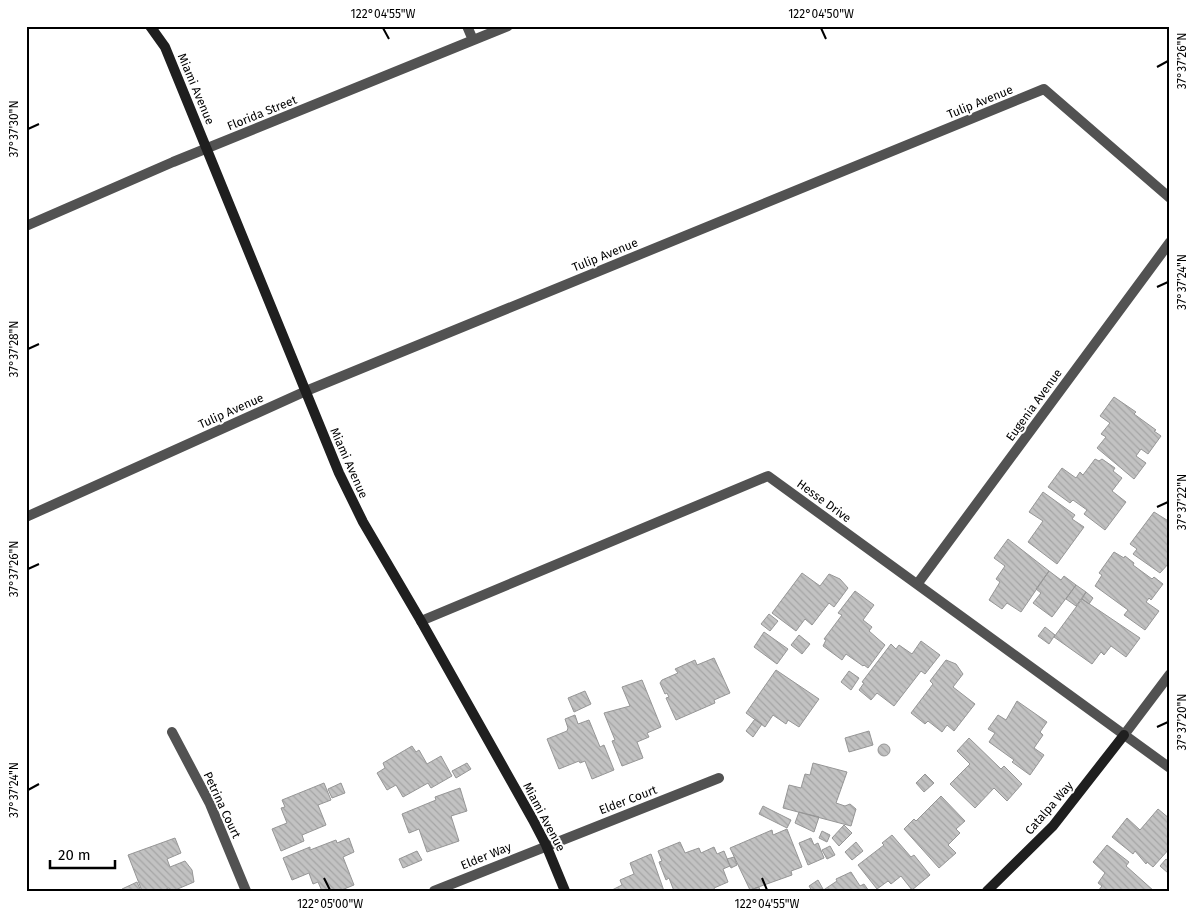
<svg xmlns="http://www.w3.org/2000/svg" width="1196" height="917" font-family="'Fira Sans',sans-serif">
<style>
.building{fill:url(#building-back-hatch);stroke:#969696}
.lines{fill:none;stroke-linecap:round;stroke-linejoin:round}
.street{stroke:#525252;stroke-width:10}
.secondary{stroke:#1f1f1f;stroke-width:10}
.ticks{fill:none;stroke:#000;stroke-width:2}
.labels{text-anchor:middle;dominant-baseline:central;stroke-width:4;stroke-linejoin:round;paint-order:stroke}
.street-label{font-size:12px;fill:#000;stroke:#fff}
.neatline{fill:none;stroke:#000;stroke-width:2}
.ticks-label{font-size:12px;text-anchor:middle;fill:#000}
</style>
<defs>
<pattern id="building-back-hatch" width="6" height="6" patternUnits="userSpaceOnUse" patternTransform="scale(1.25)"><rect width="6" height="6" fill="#c2c2c2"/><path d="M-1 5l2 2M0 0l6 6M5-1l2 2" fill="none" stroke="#a5a5a5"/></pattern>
</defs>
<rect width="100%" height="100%" fill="#fff"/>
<path class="building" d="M1114,397L1136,412L1134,414L1156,430L1154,431L1161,436L1148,454L1141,449L1136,456L1146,463L1134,479L1097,448L1106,437L1101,434L1110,423L1100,416Z
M1095,459L1099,461L1102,459L1115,468L1113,471L1122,478L1112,491L1126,502L1105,530L1084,514L1087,510L1073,500L1070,503L1048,487L1062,468L1076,478L1080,472L1083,475Z
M1043,492L1075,515L1072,519L1084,527L1057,564L1028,542L1043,521L1029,512Z
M1154,512L1170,522V562L1160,573L1133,554L1137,549L1130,544Z
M1008,539L1049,571L1021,612L1007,603L1002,609L989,600L1000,582L996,579L1005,566L994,558Z
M1114,552L1124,558L1125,556L1134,563L1133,565L1152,579L1154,577L1163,584L1151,600L1149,598L1146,602L1159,611L1145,630L1124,615L1128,610L1095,586L1102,575L1099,573Z
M1049,571L1061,580L1064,576L1076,585L1052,617L1033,603L1041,593L1036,589Z
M802,573L820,586L829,574L840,579L848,588L834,607L829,603L812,625L805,619L796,631L772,613Z
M1076,585L1086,592L1076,606L1066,599Z
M855,591L874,605L863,620L872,627L869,631L885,645L868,668L864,665L863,666L846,654L842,660L823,646L826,640L824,639L842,615L838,613Z
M1086,592L1093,598L1089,604L1082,599Z
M1082,599L1140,638L1126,657L1111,646L1104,655L1101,652L1092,664L1054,637Z
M769,614L778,621L770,631L761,624Z
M1045,627L1055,635L1049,644L1038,636Z
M764,632L788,649L777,664L754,647Z
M799,635L810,644L802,654L791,645Z
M921,641L940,655L925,674L921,671L894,706L877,693L871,700L859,690L864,683L862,682L891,644L896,649L899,645L912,654Z
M714,658L730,693L714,700L715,703L676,720L666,698L669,697L667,693L665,694L660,683L662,680L678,673L675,669L695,660L697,665Z
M946,660L956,664L963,674L953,687L975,704L954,731L947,725L942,732L928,721L925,724L911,713L933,684L930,681Z
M776,670L819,699L799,727L788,720L786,724L773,715L765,727L746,713Z
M849,671L859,678L851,690L841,682Z
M642,680L661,727L647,733L649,737L637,742L643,758L622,766L612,741L615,740L604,713L630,706L622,687Z
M585,691L591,704L574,712L568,698Z
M1017,701L1047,722L1040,732L1043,735L1034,748L1044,755L1030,775L1012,762L1014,760L989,742L995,733L988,729L998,715L1006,720Z
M575,715L578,724L589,720L600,747L604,745L614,770L592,779L585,761L580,763L579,761L559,769L547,739L567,731L568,728L565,719Z
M755,719L762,724L753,737L746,731Z
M869,731L873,745L849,752L845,738Z
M969,738L1001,769L1004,766L1022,784L1007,801L994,788L975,808L950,784L970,764L957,751Z
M878 750a6 6 0 1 1 12 0a6 6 0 1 1-12 0Z
M412,746L416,752L419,750L427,764L441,756L452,776L431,788L428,783L403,797L396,785L387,790L377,773L385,768L383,763Z
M467,763L471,769L456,778L452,771Z
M813,763L847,772L836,803L845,806L850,804L856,809L851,826L783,808L789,785L801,788L805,774L810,775Z
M925,774L934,783L924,792L916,783Z
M324,783L331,800L318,805L326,825L302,835L304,841L281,851L272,829L287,823L281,808L285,807L282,800Z
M341,783L345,793L332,798L328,789Z
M460,788L467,811L451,816L459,841L427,852L419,829L409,833L402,814L436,800L435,797Z
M941,796L965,821L956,829L960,833L948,845L956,853L939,868L904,829L914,819L916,821Z
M763,806L791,820L787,828L759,814Z
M1158,809L1170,819V848L1153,867L1147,862L1146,864L1135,851L1133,854L1112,837L1127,818L1140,830Z
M799,812L819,817L814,832L795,823Z
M844,825L852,833L839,846L832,838Z
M787,829L802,867L791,871L792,875L750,890L730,848L772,830L773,835Z
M822,831L830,835L827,842L819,838Z
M892,835L911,857L914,855L930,875L912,890L901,876L891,884L888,881L877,889L858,865L884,845L882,843Z
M175,838L181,853L167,859L170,867L185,861L192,870L194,882L173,891L169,888L162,891H142L128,855Z
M349,838L354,852L343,857L354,885L339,891H322L318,882L313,884L309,873L292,880L283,858L310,847V850L336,840L337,843Z
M811,838L814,845L818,843L824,858L808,865L799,843Z
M680,842L685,853L699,848L701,853L714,847L717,854L724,851L730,866L723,869L728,882L714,888L715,891H674L669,878L666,880L659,862L662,861L658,851Z
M856,842L863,851L852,860L845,852Z
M1107,845L1129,862L1126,866L1154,891H1098L1102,886L1098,883L1105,873L1093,862Z
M830,846L835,855L827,859L822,850Z
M417,851L422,860L403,868L399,859Z
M651,854L664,891H610L622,885L620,880L634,874L630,863Z
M734,857L737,865L731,868L727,859Z
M1166,859L1170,862L1168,873L1160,866Z
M851,872L860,886L864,884L869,891H822L837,881L836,879Z
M818,880L823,889L812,891L809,886Z
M137,882L141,891H123L122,889Z
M759,887L760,891H748L750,890Z"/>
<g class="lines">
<path class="street" d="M467,26L473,40
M26,226L173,162L508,26
M26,517L306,391L1044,89L1170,198
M918,583L1170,242
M421,621L768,476L1170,768
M172,732L210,804L246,891
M1124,735L1170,674
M434,891L719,778"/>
<path class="secondary" d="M150,26L165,47L339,473L363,522L421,621L533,820L546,845L565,891
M987,891L1053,826L1124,735"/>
</g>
<path class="ticks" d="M383,28L389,39M821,28L826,39M1157,67L1168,61M28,129L39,124M1157,287L1168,282M28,349L39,344M1157,507L1168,502M28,569L39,564M1157,727L1168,722M28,790L39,784M324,878L330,890M762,878L767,890"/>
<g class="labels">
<g class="street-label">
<text transform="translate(196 89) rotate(67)">Miami Avenue</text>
<text transform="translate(980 102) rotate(-22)">Tulip Avenue</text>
<text transform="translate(262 113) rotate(-22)">Florida Street</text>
<text transform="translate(605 255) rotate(-22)">Tulip Avenue</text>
<text transform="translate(1034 405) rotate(-54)">Eugenia Avenue</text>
<text transform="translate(231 411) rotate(-24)">Tulip Avenue</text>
<text transform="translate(349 463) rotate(66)">Miami Avenue</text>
<text transform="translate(824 501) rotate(36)">Hesse Drive</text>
<text transform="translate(628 800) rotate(-21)">Elder Court</text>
<text transform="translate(222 805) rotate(65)">Petrina Court</text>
<text transform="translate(1049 808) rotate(-49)">Catalpa Way</text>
<text transform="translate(544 817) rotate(62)">Miami Avenue</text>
<text transform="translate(486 856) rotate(-22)">Elder Way</text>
</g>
</g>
<rect width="1196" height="917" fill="none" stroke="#ffffff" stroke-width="55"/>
<path d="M50 860v8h65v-8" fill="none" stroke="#000000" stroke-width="2.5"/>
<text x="58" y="860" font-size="15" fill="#000000" stroke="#ffffff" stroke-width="4" paint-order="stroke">20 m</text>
<rect x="28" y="28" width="1140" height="862" class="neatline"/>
<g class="ticks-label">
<text x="383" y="18">122°04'55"W</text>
<text x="821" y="18">122°04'50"W</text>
<text transform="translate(1182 61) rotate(-90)" y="4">37°37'26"N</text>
<text transform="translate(14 129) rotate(-90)" y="4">37°37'30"N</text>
<text transform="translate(1182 282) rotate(-90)" y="4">37°37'24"N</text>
<text transform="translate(14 349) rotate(-90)" y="4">37°37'28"N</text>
<text transform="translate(1182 502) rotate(-90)" y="4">37°37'22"N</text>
<text transform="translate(14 569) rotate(-90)" y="4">37°37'26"N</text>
<text transform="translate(1182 722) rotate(-90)" y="4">37°37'20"N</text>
<text transform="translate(14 790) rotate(-90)" y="4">37°37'24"N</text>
<text x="330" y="908">122°05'00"W</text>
<text x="767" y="908">122°04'55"W</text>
</g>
</svg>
